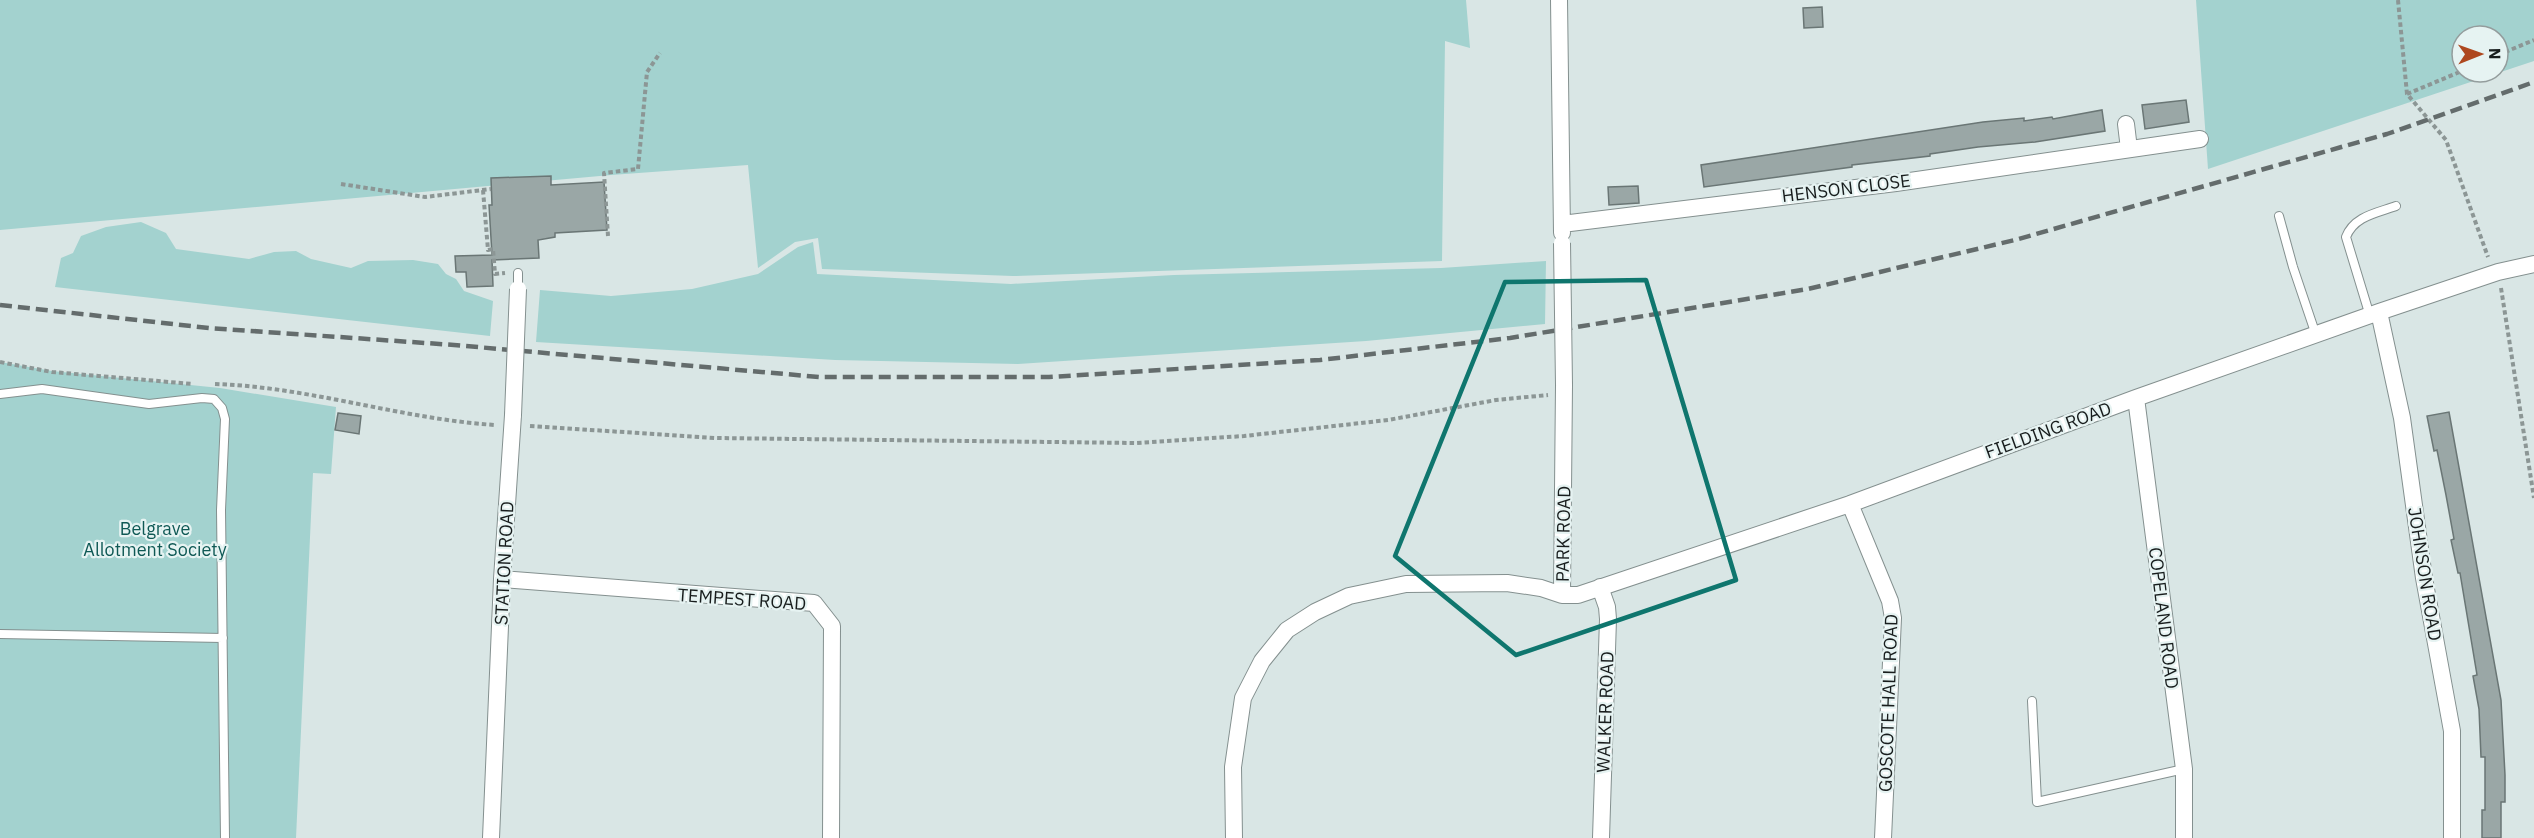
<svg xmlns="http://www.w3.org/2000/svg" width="2534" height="838" font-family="'IBM Plex Sans',sans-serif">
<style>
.green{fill:#a3d2cf;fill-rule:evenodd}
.building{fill:#9aa7a6;stroke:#6a7675;stroke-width:1.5}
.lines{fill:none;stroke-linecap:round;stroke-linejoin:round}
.service-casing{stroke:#84908f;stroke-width:10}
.minor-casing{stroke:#84908f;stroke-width:18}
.path{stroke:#8c9695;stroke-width:4;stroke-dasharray:4.5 3;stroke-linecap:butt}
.service{stroke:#fff;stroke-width:8}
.minor{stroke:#fff;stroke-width:16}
.rail{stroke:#646c6c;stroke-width:4.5;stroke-dasharray:12 6;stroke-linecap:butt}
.minor-bridge-casing{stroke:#84908f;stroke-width:18;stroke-linecap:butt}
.minor-bridge{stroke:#fff;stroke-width:16}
.marked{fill:none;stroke:#0f766e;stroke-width:4.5;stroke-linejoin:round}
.labels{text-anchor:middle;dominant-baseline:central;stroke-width:4.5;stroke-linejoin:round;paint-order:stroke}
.street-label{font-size:18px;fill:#181d1d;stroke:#e6f3f2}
.park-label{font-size:18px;fill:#0f5955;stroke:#e6f3f2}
</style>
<rect width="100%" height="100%" fill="#d9e6e5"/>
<path class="green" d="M0,0H1466L1470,48L1445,41L1442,261L1013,276L822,269L818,238L795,242L758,268L748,165L611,175L0,230Z
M2196,0H2534V61L2208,169ZM2462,36H2498V72H2462Z
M141,222L166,233L176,249L249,259L274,252L296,251L311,259L351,268L368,261L413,260L438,264L446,274L456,279L464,291L493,301L490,336L55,287L61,258L73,253L81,236L106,227Z
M813,242L817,274L1011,284L1174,275L1441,268L1546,261L1545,324L1366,341L1018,364L835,360L536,342L540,290L611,296L692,289L758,274L798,247Z
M0,362L52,371L220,388L336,407L331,474L313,473L296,838H0Z"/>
<path class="building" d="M1822,7L1823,27L1804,28L1803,8Z
M2186,100L2189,122L2145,129L2142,105Z
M2102,110L2105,131L2035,142L1978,147L1930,154V156L1852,165V167L1704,187L1701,165L1983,122L2024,118V121L2052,117L2053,119Z
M551,176V185L604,182L607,230L555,233V237L538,240L539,258L492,260L493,286L467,287L466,272H456L455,256L492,255L489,205H492L491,178Z
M1638,186L1639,203L1609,205L1608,187Z
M2449,412L2501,700L2505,775V802H2501V838H2482V810H2485V757H2481L2479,709L2473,676L2477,675L2460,573H2458L2451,540L2454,539L2446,495L2437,450L2434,451L2427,416Z
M338,413L361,416L359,434L335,430Z"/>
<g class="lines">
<g class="service-casing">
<path id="service" d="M2279,216L2293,267L2316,335
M518,289V273
M2370,316L2346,237C2354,216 2377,213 2396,206
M0,394L42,389L149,404L202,398L214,399L222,408L225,419L221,510L225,838
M0,634L223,638
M2032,701L2037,802L2184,769"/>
</g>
<g class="minor-casing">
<path id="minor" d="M1559,0L1562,233
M2126,124L2129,149
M1562,224L1896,183L2200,139
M2379,312L2402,418L2424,578L2452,731V838
M2136,398L2184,769V838
M1850,504L1890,601L1893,618L1883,838
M502,579L814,603L832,626L831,838
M1600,587L1607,607L1608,619L1601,838
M1562,595L1564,385
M491,838L502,579L513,415
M1234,838L1233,767L1243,698L1262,661L1287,630L1315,612L1349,596L1406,584L1507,583L1541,588L1562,595H1578L1850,504L2136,398L2379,312L2498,272L2534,264"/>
</g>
<path class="path" d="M2398,0L2407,94L2446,140L2488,257
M2498,55L2534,40
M2407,94L2462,71
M341,184L425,197L491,189
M483,190L488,250L493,249L495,274L505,273
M608,236L604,173L638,169L647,72L660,53
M2501,288L2534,498
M0,362L52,372L193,384
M215,384C310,387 401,419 495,425
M530,426L715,438L1137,443L1244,436L1388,420L1496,400L1548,395"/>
<use href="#service" class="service"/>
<use href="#minor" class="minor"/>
<path class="rail" d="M0,305L209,328L454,345L819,377H1049L1320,360L1510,338L1808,289L2015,240L2387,134L2534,82"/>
<g class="minor-bridge-casing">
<path id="minor-bridge" d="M1562,243L1564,385
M513,415L518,289"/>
</g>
<use href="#minor-bridge" class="minor-bridge"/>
</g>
<path class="marked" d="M1646,280L1736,580L1516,655L1395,556L1505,282Z"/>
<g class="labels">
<g class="street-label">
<text transform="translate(1846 188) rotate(-7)">HENSON CLOSE</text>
<text transform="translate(2048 430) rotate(-20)">FIELDING ROAD</text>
<text transform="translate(1563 534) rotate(-89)">PARK ROAD</text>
<text transform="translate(504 563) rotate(-87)">STATION ROAD</text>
<text transform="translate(2425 574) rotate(81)">JOHNSON ROAD</text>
<text transform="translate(742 599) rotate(4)">TEMPEST ROAD</text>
<text transform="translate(2164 618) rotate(83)">COPELAND ROAD</text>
<text transform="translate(1888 703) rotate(-88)">GOSCOTE HALL ROAD</text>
<text transform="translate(1605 712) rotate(-88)">WALKER ROAD</text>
</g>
<g class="park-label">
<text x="155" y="528">Belgrave<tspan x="155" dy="21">Allotment Society</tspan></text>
</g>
</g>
<g transform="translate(2480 54) rotate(89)"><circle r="28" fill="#e6f3f2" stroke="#949d9d" stroke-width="1.5"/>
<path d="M0-4.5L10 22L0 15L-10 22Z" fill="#ae481f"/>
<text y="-9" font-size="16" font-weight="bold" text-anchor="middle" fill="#181d1d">N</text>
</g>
</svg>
